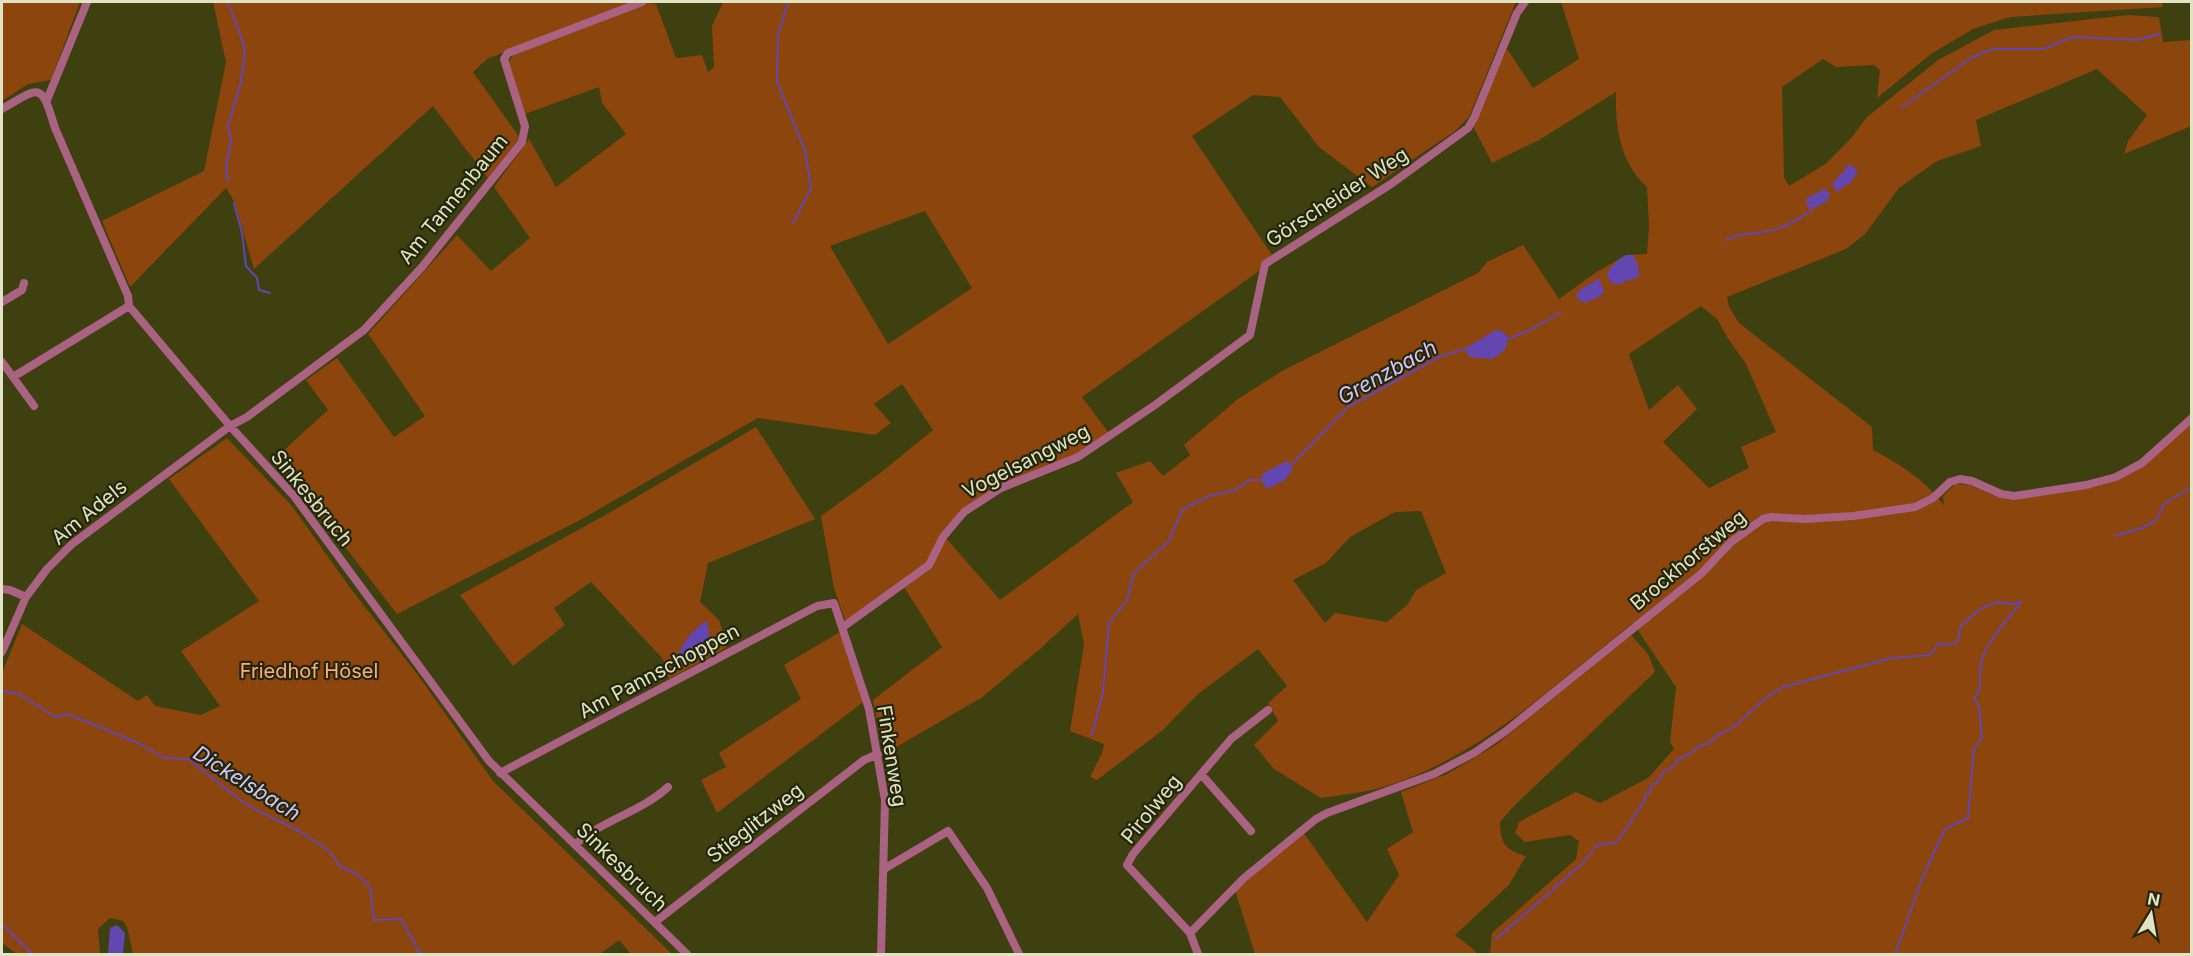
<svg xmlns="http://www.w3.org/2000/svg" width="2193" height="956" font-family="Inter,sans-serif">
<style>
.green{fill:#8b450d;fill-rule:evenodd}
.water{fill:#6446b1}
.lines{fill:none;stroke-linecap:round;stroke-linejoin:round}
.stream{stroke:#6446b1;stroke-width:2}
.minor{stroke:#aa6282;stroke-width:8}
.labels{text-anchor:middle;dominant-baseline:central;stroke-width:4.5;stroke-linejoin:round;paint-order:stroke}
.street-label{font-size:20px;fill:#e1e4c4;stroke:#24260b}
.park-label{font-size:20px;fill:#fdac7a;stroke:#24260b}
.water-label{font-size:21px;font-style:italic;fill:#cfc6fd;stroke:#24260b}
</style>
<rect width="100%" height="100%" fill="#3e400f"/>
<path class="green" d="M2,2H80L51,80L28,84L2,101Z
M213,2H633L487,59L473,72L520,138L488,178L433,106L254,269L235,203L226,188L130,287L102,221L204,171L226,62Z
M646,2L656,4L676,58L702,55L708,72L714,67L712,26L723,2H1516L1469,117L1455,131L1372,187L1319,147L1280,97L1253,95L1192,136L1272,255L1262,261L1259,271L1082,397L1109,433L1077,455L961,510L946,538L1000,600L1133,502L1116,473L1150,461L1163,476L1190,455L1184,445L1238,399L1282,371L1478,273L1487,262L1523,245L1559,299L1595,273L1626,255L1647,254L1649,227L1647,187C1620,162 1615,128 1616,92L1539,140L1492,163L1473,126L1507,49L1533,88L1579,59L1561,2H2162L2163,7L2010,17L1973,29L1931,54L1877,98L1880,70L1874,65L1836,67L1823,59L1782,87L1784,177L1789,186L1827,163L1851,138L1867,117L1938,60L1994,30L2128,15L2159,17L2163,42L2191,40V126L2124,154L2128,141L2147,115L2097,69L1976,120L1981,146L1937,161L1899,188L1865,234L1846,249L1727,297L1729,307L1739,323L1872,427L1873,450C1904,467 1921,477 1944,505L1943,496L1955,484L1970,485L1997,497L2012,500L2101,485L2137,470L2191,422V954H1490L1492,933L1576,859L1579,841L1570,835L1525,842L1515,833L1519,822L1576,792L1600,803L1648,778L1674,749L1670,742L1676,687L1633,623C1555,684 1477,760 1380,788C1361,793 1340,795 1321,798L1274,769L1254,745L1278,721L1268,703L1287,686L1258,649L1198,694L1163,730L1097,780L1090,777L1102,753L1104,744L1070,731L1084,644L1078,614L1040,649L981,698L884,754L873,700L942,647L904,587L846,623L834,588L821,516L879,474L933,430L902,384L874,404L891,423L875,435L758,418L580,520L397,614L311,503L272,461L328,410L306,380L337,358L394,437L425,416L368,334L457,235L491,271L530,238L494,187L529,139L556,187L626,134L602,103L599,87L525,114L509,62L513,55ZM925,211L972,288L888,344L830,246ZM1701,306L1717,319L1727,337L1746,364L1776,432L1741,447L1749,468L1709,488L1663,442L1697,409L1678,385L1649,410L1629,354ZM1421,511L1446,573L1416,590L1408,604L1387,622L1335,613L1325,623L1293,580L1326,563L1350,537L1395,512Z
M756,427L815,519L708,563L700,602L719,620L727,647L669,679L663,659L591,582L554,608L565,625L513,666L460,595L609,513Z
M227,438L292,506L348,585L420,678L493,781L672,954H631L619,940L600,954H133L127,927L123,921L110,918L98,929L100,954H17L2,943V673L22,624L138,701L147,695L155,706L201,715L220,706L181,651L259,601L169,479Z
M840,632L863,700L862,703L717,813L701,780L726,767L719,753L801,699L784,665Z
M1631,635L1648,654L1655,672L1514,806L1500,822C1500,844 1506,850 1526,856L1509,885L1455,935L1473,949L1477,954H1255L1235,890L1303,832L1367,922L1399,875L1387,849L1413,832L1401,792L1447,774L1496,745Z"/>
<path class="water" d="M1850,164L1858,171L1852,181L1837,192L1832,184Z
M1824,189L1829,192L1830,195L1826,202L1813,208L1806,206L1807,198Z
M1626,255H1633L1638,265L1639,277L1615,285L1609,280L1607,272L1618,260Z
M1599,278L1604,291L1601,296L1584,303L1577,298V292Z
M1496,330L1504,332L1508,339L1505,350L1493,359L1470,357L1464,349Z
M1287,461L1292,465V470L1285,480L1267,489L1262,481V474Z
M707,621L711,646L679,665L676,658C684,642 691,630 707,621Z
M117,925L125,933L123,954H108L110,928Z"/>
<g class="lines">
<path class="stream" d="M788,2L778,35L777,82L805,150L811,188L793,223
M1901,108L1972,57L1993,49H2043L2072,37L2136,40L2160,34
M228,181L226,168L231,141L228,126L241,82L245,52L242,39L228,2
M234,203L242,233L246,266L257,278L259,290L270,293
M1726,240C1738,233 1750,234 1763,232C1780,230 1802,219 1814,207
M1505,340L1530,330L1560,313
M1290,466L1348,407L1439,357L1465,349
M2115,536L2142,528L2155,521L2165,503L2192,487
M2,691L19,694L55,717L68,714L138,743L165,758L188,759L247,805L301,832L328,850L341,867L357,874L370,887L374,920L401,919L419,952L424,954
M1092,735L1103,692L1109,623L1127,600L1134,573L1169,541L1182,510L1209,496L1236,490L1249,480H1264
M2,924L32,954
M1496,939L1581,865L1597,845L1617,842L1645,799V795L1650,793L1651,785L1657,783L1663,772L1672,767L1679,759L1691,753L1699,746L1707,745L1718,734L1725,732L1735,726L1767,697L1783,687L1892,658L1930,655L1939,643L1951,645L1958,641L1960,627L1981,608L1998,602L2012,604L2021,602
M1895,954L1923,876L1945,829L1968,818L1974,748L1982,738L1979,706L1974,699C1984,686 1978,677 1981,663C1986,642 2008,619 2021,602"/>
<path class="minor" d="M47,100L87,2
M2,109C41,86 41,82 55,128L128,296L129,306L230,426L294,496L489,761L687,954
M2,302L22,290L24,283
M2,362L13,377L129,306
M13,377L34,406
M2,589L10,590L26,597
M843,627L929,565L943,537L964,512L1001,488L1078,457L1155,405L1250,335L1265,264L1391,184L1468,128L1474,118L1517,13L1525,2
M2,652L26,597L47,569L72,544L230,426L247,417L364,330L422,267L522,142L525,126L504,59L508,53L642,2
M500,773L817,606L834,603L869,709L885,800L881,954
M1201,774L1251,831
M575,845C602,820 641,812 668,787
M884,869L948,831L987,888L1019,954
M655,922L864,760L878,754
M1190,933L1244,878L1316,819L1327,813L1434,774L1474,753L1506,731L1702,573L1731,542L1763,519L1771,517L1805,519L1853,516L1915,507L1933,498L1950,482L1960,479L1972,481L2001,494L2014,496L2086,485L2116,477L2142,463L2192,418
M1198,954L1190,933L1127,865L1133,854L1231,739L1268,710"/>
</g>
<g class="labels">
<g class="street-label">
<text transform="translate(1337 197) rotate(-33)">Görscheider Weg</text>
<text transform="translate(453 199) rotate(-51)">Am Tannenbaum</text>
<text transform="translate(1026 461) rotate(-27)">Vogelsangweg</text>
<text transform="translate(312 498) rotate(51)">Sinkesbruch</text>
<text transform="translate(89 512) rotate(-39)">Am Adels</text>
<text transform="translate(1688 560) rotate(-40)">Brockhorstweg</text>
<text transform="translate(659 671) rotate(-28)">Am Pannschoppen</text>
<text transform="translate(892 756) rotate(81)">Finkenweg</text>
<text transform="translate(1151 809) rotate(-51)">Pirolweg</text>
<text transform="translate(755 823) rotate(-38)">Stieglitzweg</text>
<text transform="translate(622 867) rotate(44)">Sinkesbruch</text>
</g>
<g class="park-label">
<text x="309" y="671">Friedhof Hösel</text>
</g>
<g class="water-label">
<text transform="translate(1387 372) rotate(-29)">Grenzbach</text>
<text transform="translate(247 783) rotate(32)">Dickelsbach</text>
</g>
</g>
<rect width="2193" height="956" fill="none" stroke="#e1e4c4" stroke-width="6"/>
<g transform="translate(2151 914) rotate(11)" stroke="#24260b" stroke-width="4.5" paint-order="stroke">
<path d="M0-4.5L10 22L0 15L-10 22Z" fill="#e1e4c4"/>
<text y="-9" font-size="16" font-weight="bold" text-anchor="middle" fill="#e1e4c4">N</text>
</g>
</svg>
